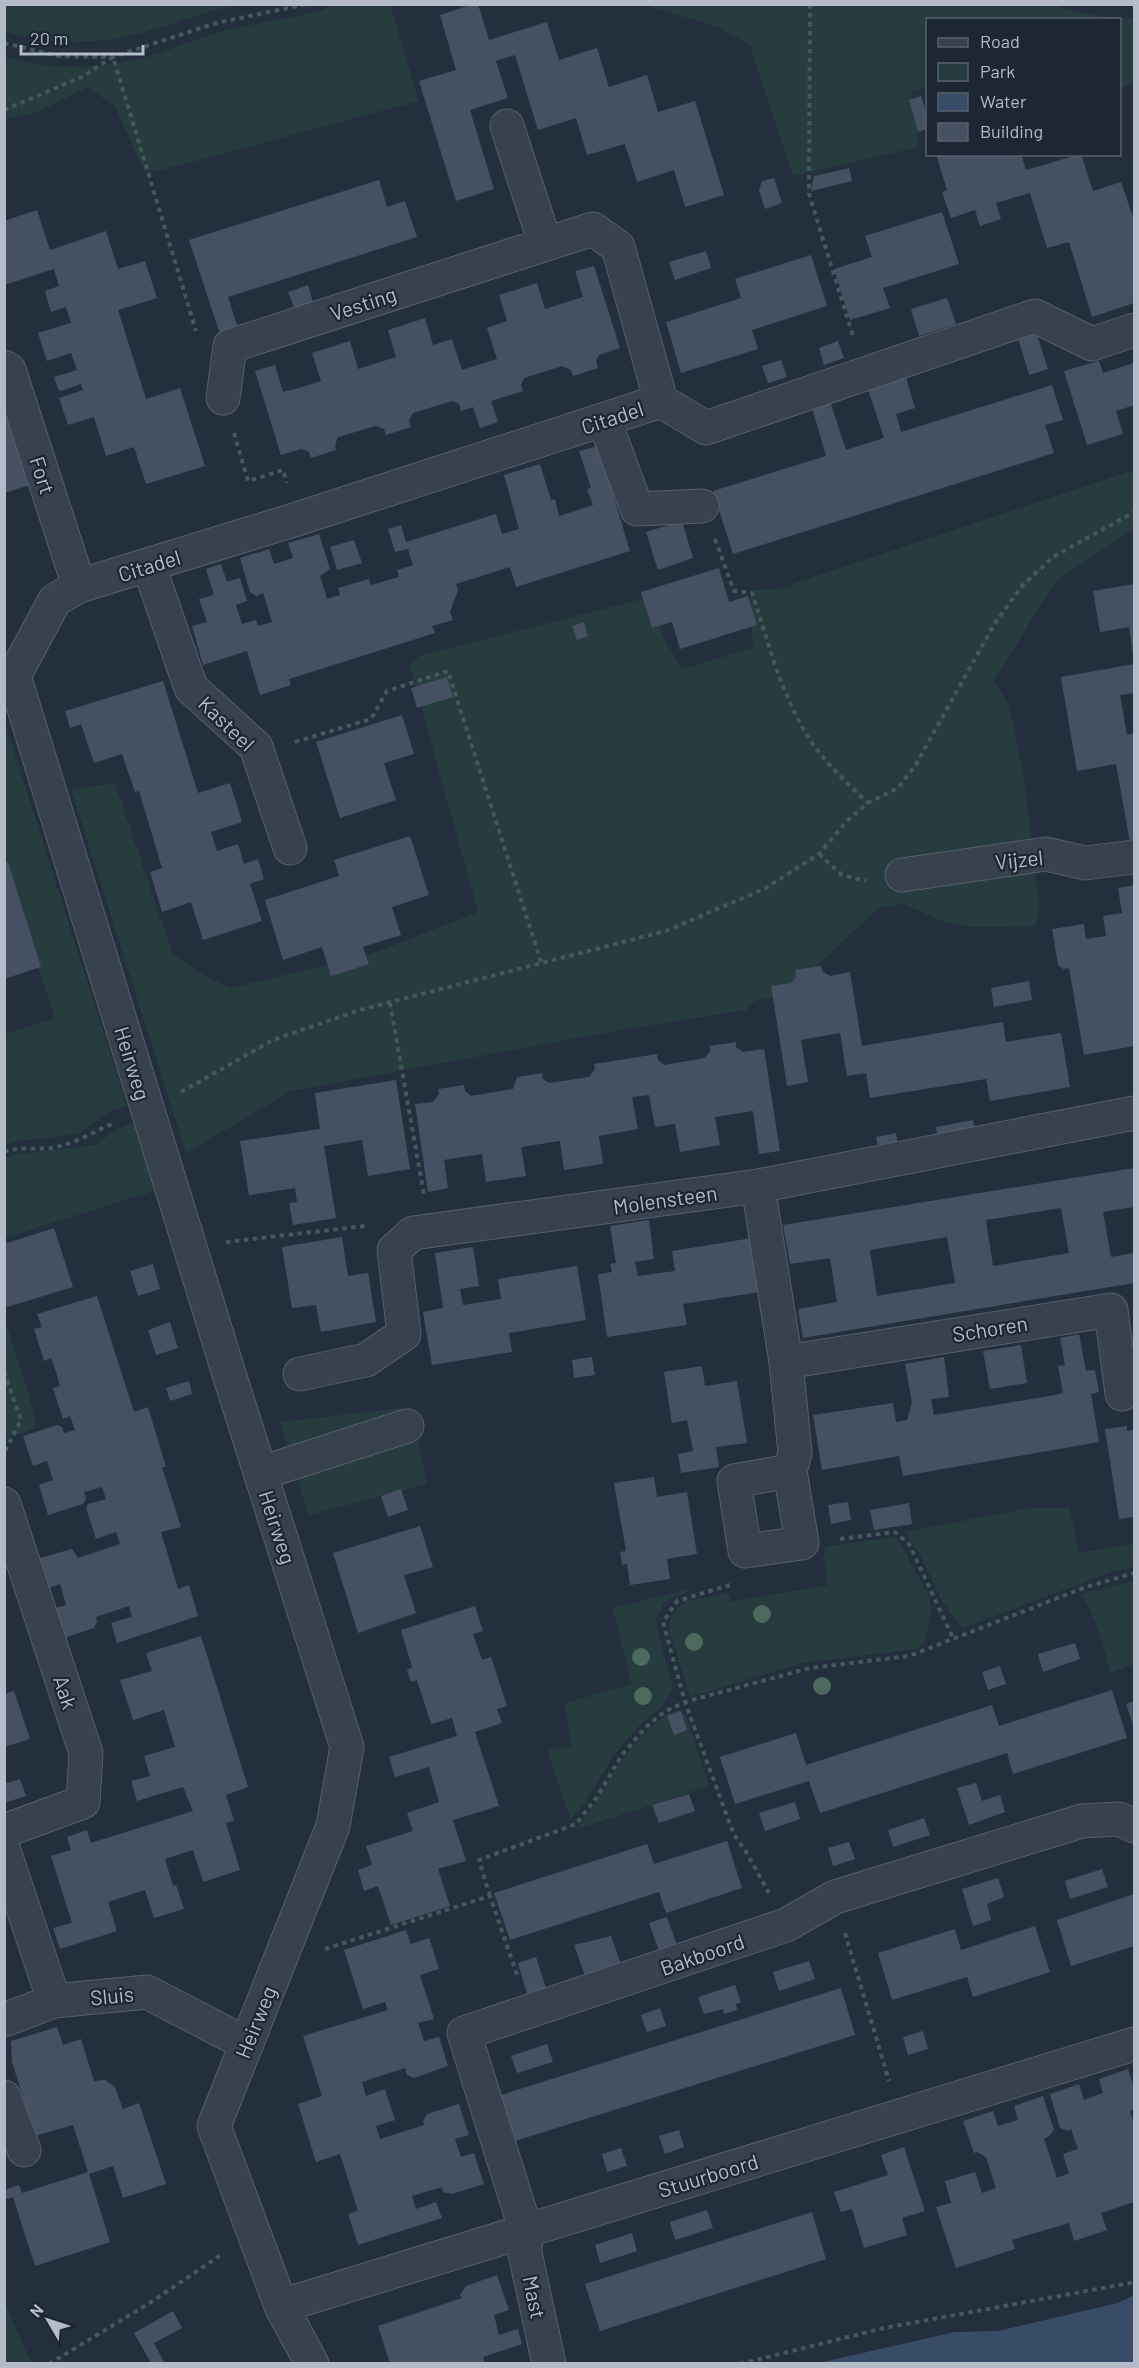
<svg xmlns="http://www.w3.org/2000/svg" width="1139" height="2368" font-family="Barlow,sans-serif">
<style>
.green{fill:#263c3f}
.water{fill:#394c67}
.building{fill:#455162;fill-rule:evenodd}
.lines{fill:none;stroke-linecap:round;stroke-linejoin:round}
.minor-casing{stroke:#565f6c;stroke-width:35}
.path{stroke:#44595c;stroke-width:4;stroke-dasharray:4.5 4.5;stroke-linecap:butt}
.minor{stroke:#38414e;stroke-width:33}
.tree{fill:#4b6a5d}
.labels{text-anchor:middle;dominant-baseline:central;stroke-width:4.5;stroke-linejoin:round;paint-order:stroke}
.street-label{font-size:21px;fill:#b4bcc9;stroke:#1d2633}
</style>
<rect width="100%" height="100%" fill="#242f3e"/>
<path class="green" d="M5,4H237V5C210,10 185,20 158,28C107,44 56,48 5,31Z
M335,5H390L419,101L165,169L144,172L115,106L87,87L38,112L5,119V56C41,69 84,69 122,63C155,57 186,42 218,33C251,23 287,19 321,11Z
M645,5H1054C1080,14 1107,19 1134,18V84L1120,87V20H928L927,88L912,91L919,147L793,176L750,45L718,27Z
M1134,470V528L1055,582L994,681L1009,706L1023,773L1039,904L1036,926L976,927L946,923L904,904L879,908L785,995L754,1001L746,1010L626,1029L291,1091L186,1153L71,789L115,783L172,953L201,974L231,988L369,955L478,912L410,666L419,656L647,598L667,644L682,669L753,648L750,590L790,588L793,584Z
M5,723L127,1106L110,1111L78,1134L18,1141L5,1145L4,1034L55,1018L5,871Z
M133,1123L160,1189L5,1238V1158L17,1154L95,1145L117,1129Z
M4,1316L34,1413L36,1428L7,1439L4,1431Z
M411,1407L427,1484L309,1515L280,1422Z
M1029,1508H1070L1078,1553L1134,1543V1567L1111,1572L963,1628L943,1603L921,1557L905,1532Z
M890,1537L898,1539L929,1596L931,1611L925,1641L917,1649L802,1663L690,1697L670,1633L669,1622L676,1611L686,1601L728,1593L731,1602L828,1585L824,1557L825,1547Z
M1134,1581V1664L1111,1673L1097,1626L1082,1594Z
M696,1587L664,1603L655,1621L673,1688L661,1708L640,1725L614,1755L585,1803L571,1819L547,1750L572,1746L565,1703L632,1684L613,1608Z
M678,1709L686,1715L709,1786L572,1831L579,1827C605,1789 635,1728 678,1709Z
M5,2303L31,2363H5Z"/>
<path class="water" d="M1134,2295V2363H819L955,2332L998,2331L1118,2303Z"/>
<path class="building" d="M473,4H478L489,40L547,22L559,60L597,48L609,87L647,75L658,112L695,101L724,195L685,207L674,170L637,182L625,144L587,155L576,118L538,130L515,55L496,61L508,98L470,110L494,189L456,201L419,81L456,70L440,15Z
M921,96L927,116V129L918,132L909,100Z
M936,154H1021L1026,170L1081,154L1093,191L1121,182L1134,220V303L1092,317L1069,242L1047,248L1030,193L996,203L1001,219L980,226L975,210L951,218L942,192L947,190Z
M849,168L852,181L811,191L814,176Z
M774,178L782,203L765,209L759,190L762,181Z
M379,180L387,207L405,201L417,237L228,297L238,328L220,334L189,240Z
M37,210L50,250L106,231L118,269L145,261L157,298L118,310L146,399L180,388L205,466L146,484L134,447L106,456L94,417L68,425L59,398L83,390L81,384L61,391L58,389L54,377L77,370L71,353L47,361L38,333L71,323L66,307L51,312L45,291L59,286L54,269L4,285V221Z
M942,212L959,264L883,288L890,308L850,320L834,269L872,257L865,236Z
M706,251L711,268L675,280L669,262Z
M811,255L827,306L752,330L758,349L681,373L666,322L741,298L735,279Z
M594,266L620,348L599,355L596,361L598,368L573,376L571,370L562,366L524,378L521,385L523,391L491,401L498,422L480,428L473,407L461,411L459,404L452,401L413,413L409,420L411,427L386,435L384,429L376,426L338,437L335,445L336,450L311,458L309,452L301,449L281,455L255,371L275,365L283,392L302,387L321,381L312,353L350,341L358,369L396,357L388,330L425,318L433,345L452,339L462,370L497,359L487,328L507,321L499,295L537,283L545,309L583,297L575,271Z
M308,285L313,303L295,309L288,292Z
M947,298L956,324L919,336L911,309Z
M1036,332L1048,369L1029,375L1018,338Z
M838,341L844,358L824,365L819,348Z
M781,360L787,377L768,383L762,366Z
M1099,361L1103,373L1134,363V405L1116,411L1123,434L1087,445L1064,371Z
M905,374L915,408L896,414L901,432L1052,385L1063,420L1045,425L1054,453L733,554L713,491L826,456L811,404L829,398L846,450L884,438L867,386Z
M4,413H7L30,485L4,493Z
M598,446L630,551L516,587L510,567L456,584L458,590L450,612L453,620L432,626L435,633L289,679L291,685L260,695L247,651L203,665L192,626L207,622L199,599L214,595L206,569L221,564L227,582L240,578L247,601L236,605L242,624L256,620L258,626L272,622L263,593L256,596L250,592L240,558L269,549L274,564L293,558L288,543L319,534L330,569L320,576L327,599L340,595L338,588L369,579L371,585L399,577L397,570L413,565L408,549L395,552L388,529L401,525L406,542L496,514L502,534L519,529L504,475L540,464L551,500L555,499L559,516L593,505L587,489L591,488L579,451Z
M682,521L693,558L658,570L646,532Z
M354,540L362,563L337,570L330,547Z
M719,568L729,602L748,596L757,625L680,649L672,622L652,628L641,592Z
M1134,584V654H1133L1129,627L1100,632L1093,591Z
M584,622L588,636L577,640L572,626Z
M1134,664V693L1120,695L1127,735L1134,733V842L1130,843L1116,764L1077,771L1061,677Z
M447,677L453,697L417,708L411,688Z
M163,681L198,793L230,783L236,802L242,822L211,832L217,851L238,844L244,864L258,859L264,879L250,884L262,921L203,940L191,902L162,912L150,872L162,868L139,791L135,792L122,754L94,763L81,724L70,728L65,711Z
M402,715L414,754L384,763L396,800L340,818L316,742Z
M410,836L429,895L392,907L401,935L363,947L369,964L331,976L322,947L283,960L265,900L339,876L334,860Z
M8,862L41,967L4,979V864Z
M1134,885V1046L1084,1055L1069,968L1063,969L1058,965L1052,929L1084,924L1086,939L1106,936L1103,916L1122,913L1118,888Z
M821,966L822,971L830,976L850,972L862,1046L1003,1022L1006,1042L1061,1033L1070,1087L990,1101L986,1079L870,1098L866,1073L847,1076L840,1033L801,1040L808,1082L787,1086L771,986L791,983L796,977L795,970Z
M1029,981L1032,1000L994,1007L991,988Z
M736,1042V1047L743,1052L764,1049L780,1151L759,1154L753,1111L715,1117L720,1145L680,1152L675,1124L655,1127L649,1095L632,1097L638,1129L599,1136L603,1164L564,1170L560,1141L521,1147L526,1176L486,1182L482,1154L444,1160L448,1188L428,1192L415,1104L433,1102L439,1094L438,1089L464,1085L465,1091L471,1096L513,1089L517,1077L542,1073L543,1079L549,1083L589,1077L595,1069L594,1064L657,1054L658,1060L664,1065L705,1058L710,1051V1046Z
M396,1080L410,1169L368,1176L362,1140L324,1146L336,1218L293,1225L289,1203L297,1202L295,1188L249,1195L240,1141L320,1129L315,1093Z
M973,1120L977,1138L939,1145L936,1127Z
M896,1133L899,1151L880,1155L876,1137Z
M1134,1168V1207L1103,1212L1111,1257L1134,1253V1283L803,1338L798,1309L837,1302L830,1258L790,1264L783,1225ZM1061,1208L1069,1253L993,1266L986,1220ZM947,1237L955,1283L877,1296L870,1250Z
M649,1220L654,1259L635,1262L638,1276L675,1271L672,1251L752,1238L760,1292L683,1304L687,1325L607,1337L598,1274L612,1272L610,1264L616,1263L610,1226Z
M54,1228L73,1287L4,1308V1244Z
M342,1237L348,1276L368,1273L376,1322L321,1332L316,1305L292,1308L282,1247Z
M473,1247L479,1286L460,1289L463,1305L501,1299L498,1279L577,1266L586,1320L509,1333L512,1352L432,1365L423,1312L443,1308L435,1253Z
M153,1264L160,1289L138,1296L130,1271Z
M97,1296L134,1412L148,1407L166,1467H162L181,1527L161,1532L178,1589L189,1585L198,1616L117,1643L111,1623L132,1617L129,1606L96,1617L97,1621L94,1628L61,1639L51,1609L66,1605L60,1584L46,1589L36,1559L72,1549L78,1558L120,1544L116,1532L96,1539L86,1508L88,1504L106,1499L102,1487L84,1492L86,1499L83,1504L48,1515L39,1485L53,1480L47,1461L33,1466L23,1436L57,1425L62,1427L64,1433L75,1430L70,1416L63,1419L53,1388L60,1386L56,1372L51,1358L44,1361L34,1329L42,1327L37,1314Z
M170,1322L178,1348L156,1355L148,1330Z
M1079,1334L1086,1371L1095,1370L1099,1392L1091,1394L1099,1442L903,1476L899,1456L822,1470L813,1415L893,1403L896,1422L907,1420L912,1403L905,1364L944,1357L949,1397L931,1399L934,1415L1050,1396L1063,1393L1058,1366L1065,1365L1060,1338Z
M1021,1345L1027,1383L990,1389L983,1351Z
M592,1357L595,1375L574,1378L572,1360Z
M702,1366L705,1386L737,1381L747,1443L716,1447L719,1467L681,1473L678,1454L693,1451L687,1420L672,1423L664,1372Z
M189,1381L192,1394L170,1401L166,1388Z
M1127,1426V1431L1134,1430V1517L1119,1519L1105,1429Z
M654,1477L657,1497L687,1492L697,1554L667,1559L670,1579L630,1585L627,1564L622,1565L620,1552L626,1551L614,1483Z
M401,1489L408,1510L388,1517L381,1496Z
M848,1502L851,1520L831,1524L828,1505Z
M909,1503L912,1524L874,1530L870,1510Z
M420,1526L433,1567L404,1575L416,1613L358,1633L333,1553Z
M475,1606L483,1631L473,1634L482,1660L491,1657L507,1706L497,1709L502,1723L475,1732L499,1806L453,1820L466,1861L438,1869L450,1906L391,1925L378,1886L364,1891L358,1870L372,1865L366,1846L413,1831L407,1813L439,1802L429,1767L395,1777L389,1757L457,1736L452,1718L431,1724L417,1680L411,1682L407,1670L412,1667L401,1630Z
M201,1636L248,1787L226,1795L234,1821L226,1823L240,1870L203,1882L193,1850L165,1859L173,1886L176,1885L184,1909L154,1918L145,1890L108,1902L117,1931L60,1949L53,1928L72,1923L51,1856L71,1850L67,1837L87,1830L91,1843L193,1811L183,1787L137,1801L131,1781L150,1776L144,1756L175,1747L164,1710L133,1720L120,1680L152,1671L146,1653Z
M1075,1643L1080,1659L1043,1672L1038,1654Z
M1000,1666L1006,1684L988,1690L982,1672Z
M1112,1690L1127,1738L1013,1774L1007,1753L820,1813L809,1781L735,1804L720,1757L796,1733L806,1765L992,1705L999,1726Z
M14,1691L30,1739L4,1747V1694Z
M1134,1701V1727L1126,1704Z
M681,1711L687,1730L674,1735L667,1716Z
M20,1779L26,1796L4,1803V1784Z
M976,1783L982,1801L1000,1795L1005,1812L969,1825L957,1788Z
M689,1794L695,1811L659,1823L652,1805Z
M795,1802L800,1819L765,1831L759,1813Z
M924,1818L930,1835L893,1847L888,1830Z
M727,1841L742,1888L666,1913L659,1892L510,1940L494,1893L647,1844L654,1864Z
M849,1842L855,1859L833,1866L828,1848Z
M1102,1869L1108,1887L1070,1899L1065,1881Z
M998,1878L1004,1897L987,1904L991,1920L973,1926L962,1889Z
M1134,1894V1946L1071,1966L1057,1920Z
M667,1917L677,1945L659,1951L649,1923Z
M1035,1926L1050,1972L973,1997L967,1977L892,2000L878,1953L955,1929L961,1950Z
M406,1930L411,1944L429,1938L434,1953L439,1969L420,1975L434,2019L418,2023L424,2041L439,2037L448,2066L414,2078L407,2075L405,2068L362,2082L366,2096L385,2089L390,2105L395,2120L376,2126L380,2139L424,2125L423,2121L427,2114L459,2104L469,2135L455,2139L461,2157L474,2153L484,2184L452,2194L443,2192L442,2187L412,2196L416,2209L436,2202L442,2218L358,2245L348,2214L358,2211L340,2154L316,2162L298,2104L322,2096L303,2036L388,2010L385,2002L363,2009L344,1950Z
M611,1936L621,1964L585,1976L574,1945Z
M536,1957L546,1988L527,1994L518,1963Z
M809,1961L815,1979L779,1991L773,1972Z
M735,1985L741,2002L736,2004L737,2010L724,2014L723,2009L704,2014L698,1997Z
M841,1988L855,2035L515,2141L501,2095Z
M660,2008L666,2026L647,2032L641,2015Z
M57,2027L63,2045L81,2039L94,2081L105,2080L115,2087L123,2109L139,2103L166,2184L123,2198L113,2166L89,2174L110,2242L35,2266L13,2197L4,2200V2190L19,2185L22,2193L88,2172L73,2125L35,2136L12,2062L11,2041Z
M923,2031L928,2049L908,2055L903,2037Z
M547,2044L553,2062L517,2073L511,2056Z
M1128,2069L1134,2088V2109L1130,2111L1134,2124V2202L1101,2213L1107,2230L1074,2241L1069,2223L1012,2240L1015,2249L956,2268L936,2207L951,2203L945,2181L975,2172L982,2193L996,2188L986,2157L977,2152L974,2153L963,2121L993,2111L998,2126L1018,2120L1014,2106L1043,2096L1054,2130L1049,2136L1044,2139L1057,2178L1069,2173L1063,2154L1078,2149L1071,2129L1068,2131L1060,2128L1050,2094L1079,2084L1084,2100L1103,2093L1099,2079Z
M679,2130L684,2147L665,2154L659,2136Z
M904,2147L925,2211L902,2218L907,2235L864,2248L852,2209L841,2212L834,2192L888,2175L881,2155Z
M621,2148L627,2166L607,2172L602,2154Z
M707,2210L713,2228L675,2240L670,2222Z
M812,2212L826,2259L600,2331L585,2284Z
M632,2233L637,2251L600,2263L595,2245Z
M497,2275L509,2310L494,2315L499,2335L518,2329L522,2344L483,2357L485,2364H390L378,2326L462,2298L460,2295L466,2286Z
M173,2311L182,2328L154,2343L165,2364H147L150,2361L134,2333Z"/>
<g class="lines">
<g class="minor-casing">
<path id="minor" d="M507,126L545,243
M4,367L9,370L79,586
M223,398L230,346L593,229L618,247L661,401
M604,420L637,509L702,506
M149,566L191,688L256,747L290,848
M14,676L230,1377L347,1747L333,1826L214,2126L281,2306L312,2364
M14,676L55,600L79,586L297,519L661,401L706,428L1035,316L1092,344L1134,330
M902,875L1046,854L1085,863L1134,857
M758,1186L786,1362L795,1453L790,1471L802,1543L745,1551L734,1481L790,1471
M786,1362L1111,1310L1122,1394
M300,1374L366,1360L404,1334L394,1250L413,1233L758,1186L1134,1113
M261,1473L407,1426
M4,1504L86,1753L83,1802L4,1831
M4,1851L54,2001
M4,2020L54,2001L147,1992L247,2044
M4,2097L24,2150
M281,2306L1134,2044
M549,2364L525,2253L526,2231L464,2033L786,1925L835,1897L1082,1821L1119,1819L1134,1826"/>
</g>
<path class="path" d="M810,4L809,194L854,339
M4,43L58,56L113,57L216,23L307,4
M4,110L82,77L113,57L196,331
M234,433L248,481L283,470L287,483
M715,539L734,591L752,593C768,640 780,692 807,735C823,761 846,782 868,803
M295,742L371,719L387,691L448,671L541,962
M819,854L842,875L866,881
M390,1003L424,1195
M181,1092L273,1040L360,1010L666,931L766,888L819,854L848,820L868,803L898,788L915,766L995,623L1022,586L1053,557L1134,512
M4,1152C20,1146 35,1150 51,1148C72,1145 93,1132 112,1124
M226,1242L365,1226
M4,1372L21,1420L4,1453
M840,1539L895,1532L909,1544L954,1640
M730,1585L677,1601L663,1622L685,1702L734,1835L745,1850L769,1893
M490,1896L479,1860L576,1824L597,1797L622,1755L646,1727L664,1712L685,1702L810,1668L909,1656L1086,1587L1134,1573
M845,1933L889,2081
M325,1949L490,1896L517,1975
M49,2364L148,2304L221,2255
M740,2364L884,2328L1130,2283L1134,2280"/>
<use href="#minor" class="minor"/>
</g>
<g class="tree">
<circle cx="762" cy="1614" r="9"/>
<circle cx="694" cy="1642" r="9"/>
<circle cx="641" cy="1657" r="9"/>
<circle cx="822" cy="1686" r="9"/>
<circle cx="643" cy="1696" r="9"/>
</g>
<g class="labels">
<g class="street-label">
<text transform="translate(363 303) rotate(-18)">Vesting</text>
<text transform="translate(612 417) rotate(-18)">Citadel</text>
<text transform="translate(43 475) rotate(72)">Fort</text>
<text transform="translate(149 565) rotate(-17)">Citadel</text>
<text transform="translate(227 723) rotate(44)">Kasteel</text>
<text transform="translate(1019 859) rotate(-6)">Vijzel</text>
<text transform="translate(133 1063) rotate(73)">Heirweg</text>
<text transform="translate(665 1199) rotate(-8)">Molensteen</text>
<text transform="translate(990 1328) rotate(-9)">Schoren</text>
<text transform="translate(278 1527) rotate(72)">Heirweg</text>
<text transform="translate(66 1692) rotate(72)">Aak</text>
<text transform="translate(702 1954) rotate(-19)">Bakboord</text>
<text transform="translate(112 1995) rotate(-6)">Sluis</text>
<text transform="translate(255 2022) rotate(-68)">Heirweg</text>
<text transform="translate(708 2175) rotate(-17)">Stuurboord</text>
<text transform="translate(535 2297) rotate(78)">Mast</text>
</g>
</g>
<rect width="1139" height="2368" fill="none" stroke="#b4bcc9" stroke-width="12"/>
<rect x="926" y="18" width="195" height="138" fill="#1d2633" stroke="#59626f" stroke-width="1.5"/>
<rect x="938" y="38" width="30" height="9" fill="#38414e" stroke="#59626f" stroke-width="1.5"/>
<text x="980" y="48" font-size="18" fill="#b4bcc9">Road</text>
<rect x="938" y="63" width="30" height="18" fill="#263c3f" stroke="#59626f" stroke-width="1.5"/>
<text x="980" y="78" font-size="18" fill="#b4bcc9">Park</text>
<rect x="938" y="93" width="30" height="18" fill="#394c67" stroke="#59626f" stroke-width="1.5"/>
<text x="980" y="108" font-size="18" fill="#b4bcc9">Water</text>
<rect x="938" y="123" width="30" height="18" fill="#455162" stroke="#59626f" stroke-width="1.5"/>
<text x="980" y="138" font-size="18" fill="#b4bcc9">Building</text>
<g transform="translate(48 2320) rotate(309)" stroke="#1d2633" stroke-width="4.5" paint-order="stroke">
<path d="M0-4.5L10 22L0 15L-10 22Z" fill="#b4bcc9"/>
<text y="-9" font-size="16" font-weight="bold" text-anchor="middle" fill="#b4bcc9">N</text>
</g>
<path d="M21 45v9h122v-9" fill="none" stroke="#b4bcc9" stroke-width="3"/>
<text x="30" y="45" font-size="18" fill="#b4bcc9" stroke="#1d2633" stroke-width="4.5" paint-order="stroke">20 m</text>
</svg>
